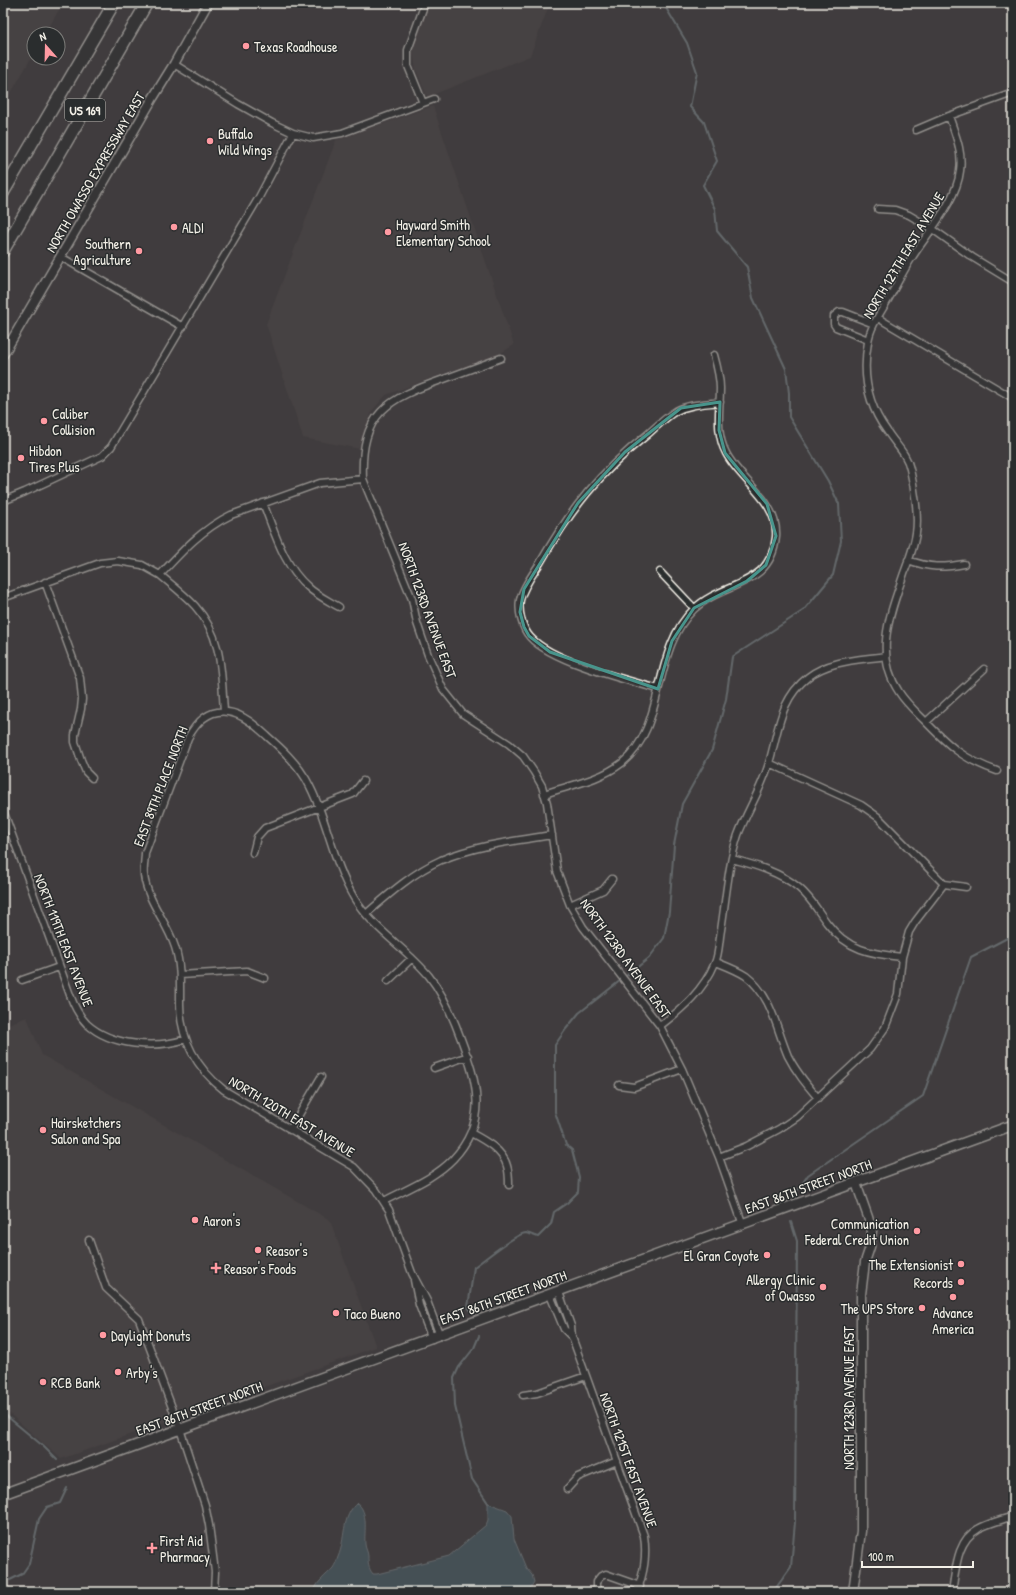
<svg xmlns="http://www.w3.org/2000/svg" width="1016" height="1595" font-family="'Patrick Hand',sans-serif">
<style>
.built{fill:#4f4849}
.water{fill:#4d6772;stroke:#909ea1}
.lines{fill:none;stroke-linecap:round;stroke-linejoin:round}
.stream{stroke:#909ea1;stroke-width:2}
.minor-casing{stroke:#f4f1e8;stroke-width:9}
.tertiary-casing{stroke:#f4f1e8;stroke-width:11}
.secondary-casing{stroke:#f4f1e8;stroke-width:12}
.motorway-casing{stroke:#f4f1e8;stroke-width:14}
.minor{stroke:#2a2d2e;stroke-width:6}
.tertiary{stroke:#2a2d2e;stroke-width:8}
.secondary{stroke:#2a2d2e;stroke-width:9}
.motorway{stroke:#2a2d2e;stroke-width:11}
.marked{fill:none;stroke:#48958c;stroke-width:3;stroke-linejoin:round}
.poi-dot{fill:#ff9aa2;stroke:#2a2d2e;stroke-width:1.5}
.labels{text-anchor:middle;dominant-baseline:central;stroke-width:3;stroke-linejoin:round;paint-order:stroke}
.shield{fill:#2a2d2e;stroke:#b7b6b0;stroke-width:1}
.shield-label{font-size:13px;font-weight:bold;fill:#f4f1e8}
.poi-label{font-size:14px;fill:#f4f1e8;stroke:#2a2d2e;text-anchor:start}
.street-label{font-size:14px;fill:#f4f1e8;stroke:#2a2d2e}
</style>
<rect width="100%" height="100%" fill="#403d3e"/>
<filter id="ink" filterUnits="userSpaceOnUse"><feTurbulence type="fractalNoise" baseFrequency=".025" numOctaves="2"/><feDisplacementMap in="SourceGraphic" scale="8" xChannelSelector="R" yChannelSelector="G"/><feConvolveMatrix kernelMatrix="1 2 1 2 8 2 1 2 1" color-interpolation-filters="sRGB"/></filter>
<g filter="url(#ink)">
<path class="built" d="M3,3H63L45,34H34V53L3,107Z
M430,3H550L530,56L427,97L416,70L412,48Z
M433,106L514,345L496,356L429,379L386,395L372,411L360,449L303,438L266,324L336,140Z
M27,1017L42,1055L330,1220L376,1347L61,1459L3,1408V1026Z"/>
<path class="water" d="M357,1503C369,1512 364,1531 365,1544C365,1548 368,1552 368,1556C368,1563 368,1568 373,1574H377L449,1556L486,1525L488,1520V1503L507,1510L512,1516L514,1539L526,1568L532,1575L534,1582L528,1592H314C316,1582 327,1575 333,1568C335,1565 337,1560 338,1557C346,1539 341,1517 357,1503Z"/>
<g class="lines">
<path class="stream" d="M798,1190L808,1175L923,1096L971,957L1011,936L1013,931
M470,1310L468,1307L474,1267C484,1260 516,1233 526,1233C530,1234 535,1236 538,1237L551,1224L554,1212L567,1203L578,1192L579,1177L572,1150L566,1145L555,1112V1045L566,1029L579,1013L649,958L664,938L669,912L674,845L682,804L712,750L726,699L732,657L804,610L833,575L841,541L839,504L828,481L789,417V393L786,369L753,298L747,267L717,231L715,209L703,185L717,161L704,122L690,107L697,72L687,43L663,3
M479,1336L474,1348L459,1367L454,1378L455,1406L472,1479L488,1503
M3,1413L43,1446L57,1460
M10,1580L22,1574L29,1564L39,1519L47,1507L60,1503L67,1488
M773,1592L791,1567L795,1522L797,1241L791,1222"/>
<g class="minor-casing">
<path id="minor" d="M174,64L238,104L272,123L293,133L313,138L342,133L434,99
M423,103L408,66V50L425,3
M949,116C955,134 963,151 960,171C957,200 929,231 913,256C904,269 897,284 889,298C881,312 870,327 868,342C862,375 867,404 887,431C895,444 907,454 910,469C914,486 919,516 916,533C914,547 909,560 904,573C891,612 873,653 899,692C906,703 915,711 924,720C949,746 963,759 997,771
M916,130L949,116L1013,93
M878,209L895,210L909,215L931,228L972,257L1013,282
M61,257L183,327
M878,318L1013,398
M868,340L836,327L834,324V316L839,312H843L874,324
M501,358C482,365 463,372 444,379C387,399 360,413 363,479L412,599L417,623L428,655L443,689L463,714L509,744L523,756L534,772L542,786L547,803L557,871L570,905L583,927L660,1026L682,1069L719,1157L743,1225
M3,501L25,492L102,456L111,447L258,199L293,133
M263,503C275,533 283,565 308,587C316,595 329,601 339,607
M908,560C930,568 942,568 964,564
M660,572L694,608
M160,575C172,585 185,595 195,606C223,637 221,672 224,711
M45,582L80,678L82,699L81,709L75,735V742L81,760L86,772L92,778
M3,598L100,563L118,561L142,565L160,575C182,551 202,529 231,515L320,483L363,479
M658,689C626,680 551,661 530,637C522,628 518,611 520,600C523,587 533,574 540,563C571,509 599,473 648,434C657,426 666,417 676,411C689,404 705,404 720,402
M926,722L984,669
M769,763L861,805L878,817L944,884L966,887
M544,794C571,785 600,780 622,763C667,727 651,650 694,609C723,581 771,588 776,537C779,501 740,481 726,453C715,432 720,410 720,388C720,377 717,366 714,355
M3,810L70,995C74,1006 79,1016 87,1024C111,1046 156,1049 186,1039
M253,853L257,837L265,828L353,794L363,781
M732,859C755,865 780,872 799,888C811,898 818,911 827,923C847,950 871,954 902,957
M570,905L603,890L612,879
M366,914C389,894 414,872 441,860C477,845 514,841 552,835
M716,962C726,966 737,970 746,976C772,996 776,1028 788,1056C796,1072 807,1085 818,1098
M180,975L247,971L265,978
M22,980L59,967
M388,981L412,958
M660,1026C682,1009 704,990 715,963C719,954 719,941 721,930C726,899 728,865 738,835C747,811 762,788 769,763C779,730 779,700 808,677C830,660 860,660 886,656
M434,1068L468,1056
M619,1085L634,1087L682,1069
M290,1130L321,1077
M471,1133C484,1140 503,1150 507,1166C509,1172 509,1179 509,1185
M719,1157L747,1146L779,1129L797,1117L870,1049L885,1028L898,994L902,957L909,932L915,922L944,884
M384,1201C407,1189 435,1178 453,1159C489,1121 477,1082 461,1039C453,1017 444,995 429,976C406,948 373,929 354,898C332,861 327,816 306,779C296,762 282,749 267,736C256,726 243,714 228,712C209,709 196,723 188,738L145,853C145,860 143,868 144,875C147,901 167,922 175,947C181,965 180,985 180,1004C180,1039 197,1069 224,1090L354,1167L376,1190L389,1210L412,1273L427,1301L440,1336
M89,1240L106,1288L139,1319L180,1429L205,1505L209,1525L215,1572L214,1592
M414,1280L419,1305L432,1339
M559,1292L571,1326L572,1337L644,1536C647,1556 644,1572 637,1592
M550,1295L564,1329L572,1337
M523,1395L537,1393L586,1376
M567,1489L578,1477L617,1461
M600,1592L596,1587V1582L601,1576L606,1574L640,1586
M952,1592C956,1570 956,1541 978,1529C988,1523 1002,1520 1013,1516"/>
</g>
<g class="tertiary-casing">
<path id="tertiary" d="M3,355L153,98L174,64L208,3
M853,1592L861,1531V1294L865,1262L870,1247L872,1231L868,1217L856,1183"/>
</g>
<g class="secondary-casing">
<path id="secondary" d="M3,1494L1013,1125"/>
</g>
<g class="motorway-casing">
<path id="motorway" d="M3,193L114,3
M3,251L147,3"/>
</g>
<use href="#minor" class="minor"/>
<use href="#tertiary" class="tertiary"/>
<use href="#secondary" class="secondary"/>
<use href="#motorway" class="motorway"/>
</g>
</g>
<path d="M0 0H1016V1595H0ZM720,402L719,430L725,453L767,504L776,536L766,565L747,581L694,608L672,641L658,689L550,652L529,636L524,627L520,612L524,589L578,503L625,452L681,408Z" fill="#403d3e" fill-opacity=".55" fill-rule="evenodd"/>
<path class="marked" d="M720,402L719,430L725,453L767,504L776,536L766,565L747,581L694,608L672,641L658,689L550,652L529,636L524,627L520,612L524,589L578,503L625,452L681,408Z"/>
<g class="poi-dot">
<circle cx="246" cy="46" r="4"/>
<circle cx="210" cy="141" r="4"/>
<circle cx="174" cy="227" r="4"/>
<circle cx="388" cy="232" r="4"/>
<circle cx="139" cy="251" r="4"/>
<circle cx="44" cy="421" r="4"/>
<circle cx="21" cy="458" r="4"/>
<circle cx="43" cy="1130" r="4"/>
<circle cx="195" cy="1220" r="4"/>
<circle cx="917" cy="1231" r="4"/>
<circle cx="258" cy="1250" r="4"/>
<circle cx="767" cy="1255" r="4"/>
<circle cx="961" cy="1264" r="4"/>
<path d="M214 1262h4v4h4v4h-4v4h-4v-4h-4v-4h4z"/>
<circle cx="961" cy="1282" r="4"/>
<circle cx="823" cy="1287" r="4"/>
<circle cx="953" cy="1297" r="4"/>
<circle cx="922" cy="1308" r="4"/>
<circle cx="336" cy="1313" r="4"/>
<circle cx="103" cy="1335" r="4"/>
<circle cx="118" cy="1372" r="4"/>
<circle cx="43" cy="1382" r="4"/>
<path d="M150 1542h4v4h4v4h-4v4h-4v-4h-4v-4h4z"/>
</g>
<g class="labels">
<rect class="shield" x="65" y="99" width="40" height="22" rx="3"/>
<g class="shield-label">
<text x="85" y="110">US 169</text>
</g>
<g class="poi-label">
<text x="254" y="46">Texas Roadhouse</text>
<text x="218" y="133">Buffalo<tspan x="218" dy="16">Wild Wings</tspan></text>
<text x="396" y="224">Hayward Smith<tspan x="396" dy="16">Elementary School</tspan></text>
<text x="182" y="227">ALDI</text>
<text x="131" y="243" text-anchor="end">Southern<tspan x="131" dy="16">Agriculture</tspan></text>
<text x="52" y="413">Caliber<tspan x="52" dy="16">Collision</tspan></text>
<text x="29" y="450">Hibdon<tspan x="29" dy="16">Tires Plus</tspan></text>
<text x="51" y="1122">Hairsketchers<tspan x="51" dy="16">Salon and Spa</tspan></text>
<text x="203" y="1220">Aaron's</text>
<text x="909" y="1223" text-anchor="end">Communication<tspan x="909" dy="16">Federal Credit Union</tspan></text>
<text x="266" y="1250">Reasor's</text>
<text x="759" y="1255" text-anchor="end">El Gran Coyote</text>
<text x="953" y="1264" text-anchor="end">The Extensionist</text>
<text x="224" y="1268">Reasor's Foods</text>
<text x="815" y="1279" text-anchor="end">Allergy Clinic<tspan x="815" dy="16">of Owasso</tspan></text>
<text x="953" y="1282" text-anchor="end">Records</text>
<text x="914" y="1308" text-anchor="end">The UPS Store</text>
<text x="953" y="1312" text-anchor="middle">Advance<tspan x="953" dy="16">America</tspan></text>
<text x="344" y="1313">Taco Bueno</text>
<text x="111" y="1335">Daylight Donuts</text>
<text x="126" y="1372">Arby's</text>
<text x="51" y="1382">RCB Bank</text>
<text x="160" y="1540">First Aid<tspan x="160" dy="16">Pharmacy</tspan></text>
</g>
<g class="street-label">
<text transform="translate(95 172) rotate(-60)">NORTH OWASSO EXPRESSWAY EAST</text>
<text transform="translate(903 255) rotate(-59)">NORTH 127TH EAST AVENUE</text>
<text transform="translate(428 610) rotate(70)">NORTH 123RD AVENUE EAST</text>
<text transform="translate(160 786) rotate(-69)">EAST 89TH PLACE NORTH</text>
<text transform="translate(64 940) rotate(69)">NORTH 119TH EAST AVENUE</text>
<text transform="translate(626 958) rotate(54)">NORTH 123RD AVENUE EAST</text>
<text transform="translate(292 1116) rotate(31)">NORTH 120TH EAST AVENUE</text>
<text transform="translate(808 1186) rotate(-20)">EAST 86TH STREET NORTH</text>
<text transform="translate(503 1297) rotate(-20)">EAST 86TH STREET NORTH</text>
<text transform="translate(848 1398) rotate(-90)">NORTH 123RD AVENUE EAST</text>
<text transform="translate(199 1408) rotate(-20)">EAST 86TH STREET NORTH</text>
<text transform="translate(629 1460) rotate(70)">NORTH 121ST EAST AVENUE</text>
</g>
</g>
<rect width="1016" height="1595" fill="none" stroke="#2a2d2e" stroke-width="16"/>
<rect x="8" y="8" width="1000" height="1579" fill="none" stroke="#f4f1e8" stroke-width="1.5" filter="url(#ink)"/>
<g transform="translate(46 46) rotate(340)"><circle r="19" fill="#2a2d2e" stroke="#7b7b78"/>
<path d="M0-3L7 15L0 10L-7 15Z" fill="#ff9aa2"/>
<text y="-6" font-size="11" font-weight="bold" text-anchor="middle" fill="#f4f1e8">N</text>
</g>
<path d="M862 1561v6h111v-6" fill="none" stroke="#f4f1e8" stroke-width="2"/>
<text x="868" y="1561" font-size="12" fill="#f4f1e8" stroke="#2a2d2e" stroke-width="3" paint-order="stroke">100 m</text>
</svg>
